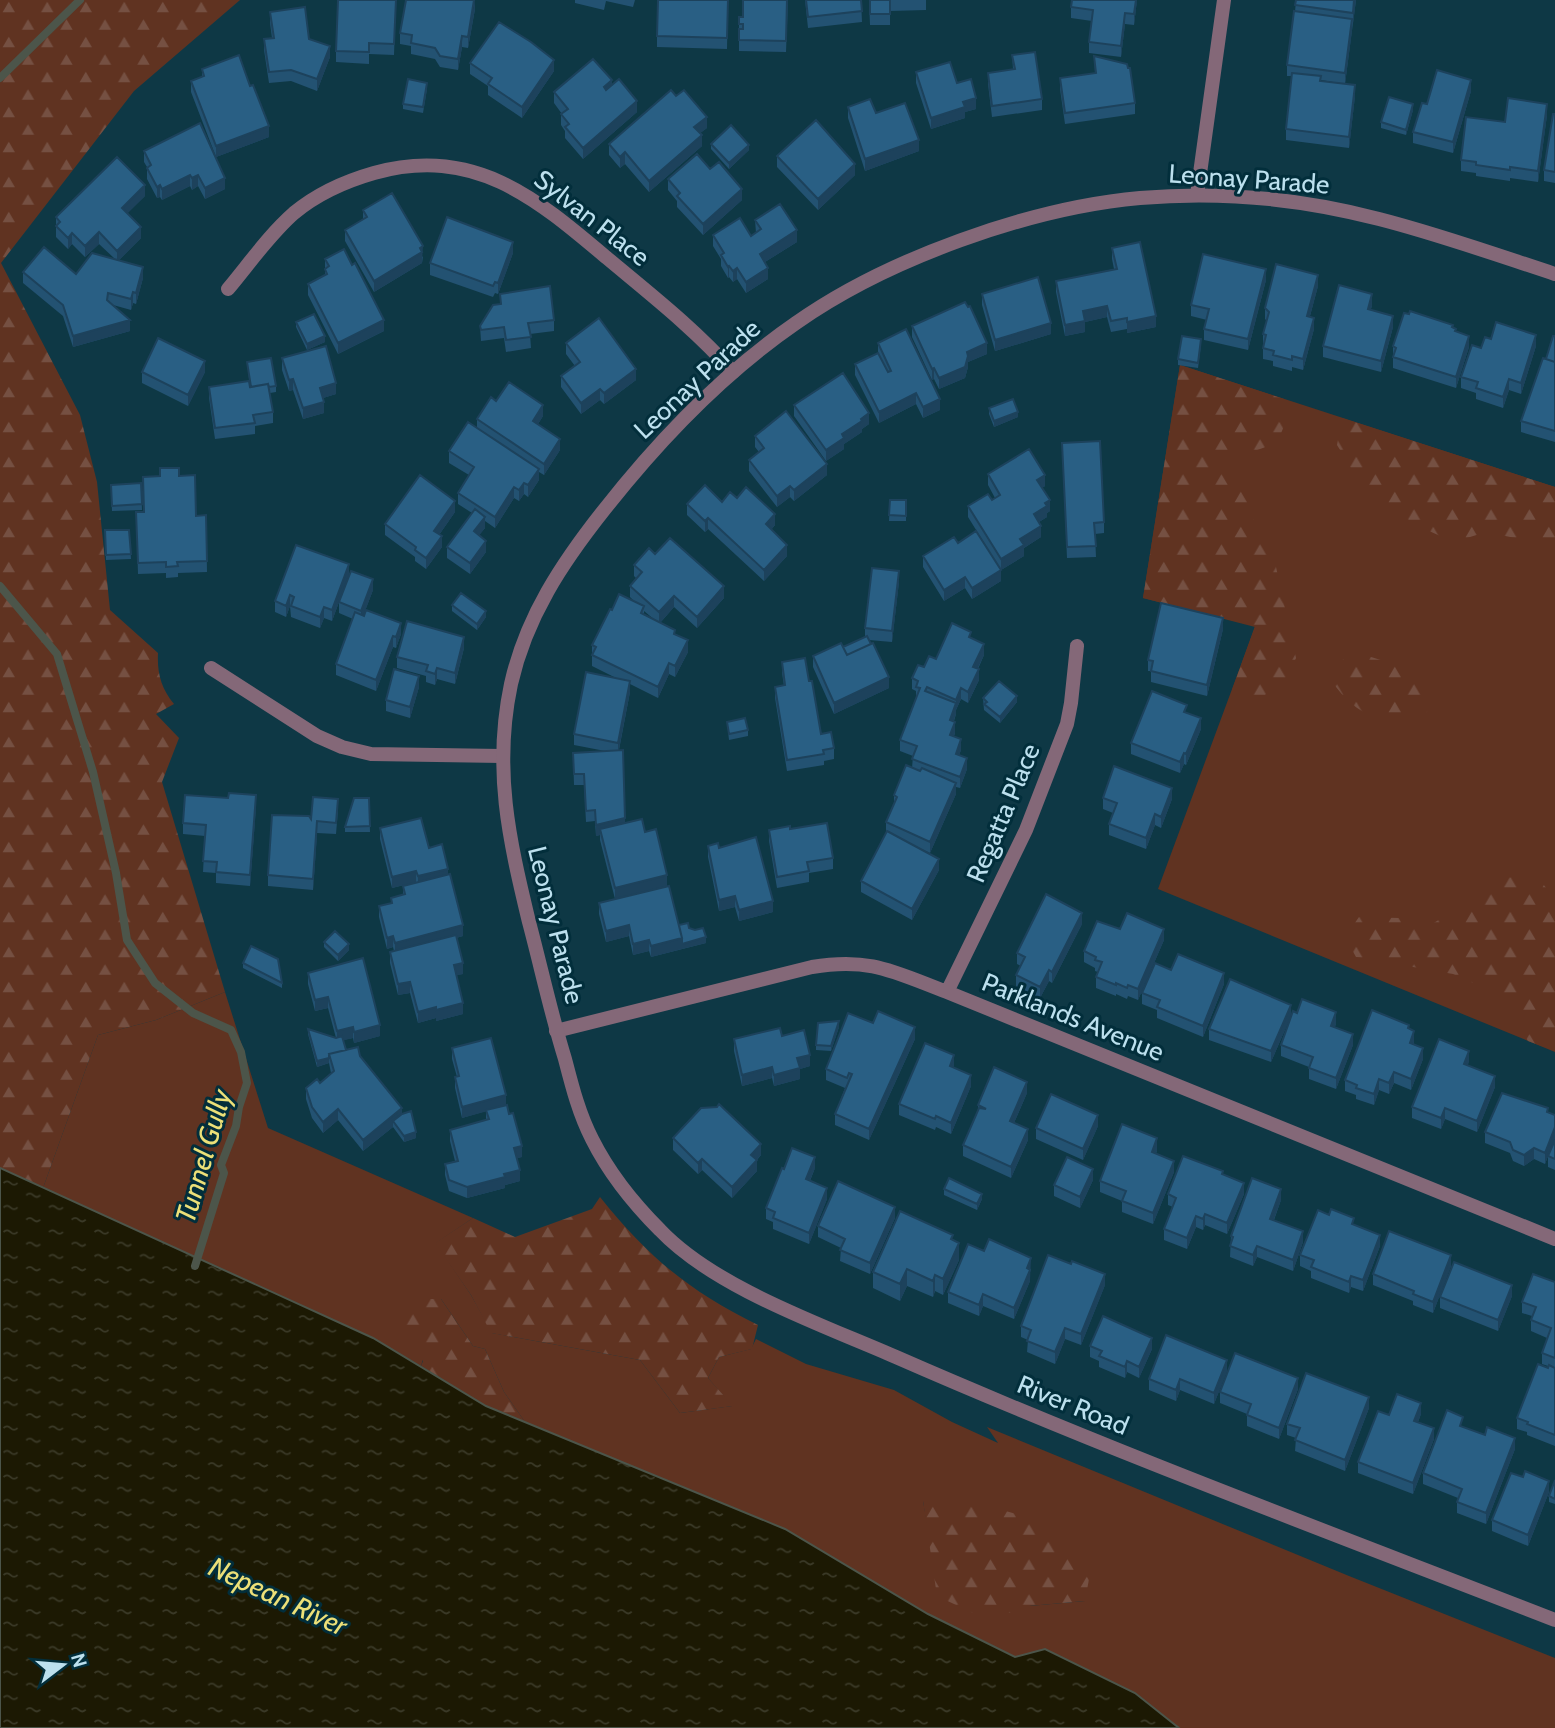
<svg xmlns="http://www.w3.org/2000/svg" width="1555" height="1728" font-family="Cabin,sans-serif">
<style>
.grass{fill:#603321;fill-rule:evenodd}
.forest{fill:url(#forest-firs)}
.water{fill:url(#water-ripples);stroke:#4c554a;stroke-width:2}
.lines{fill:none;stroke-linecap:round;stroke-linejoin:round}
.stream{stroke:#4c554a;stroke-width:8}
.minor{stroke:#846878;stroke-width:14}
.tertiary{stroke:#846878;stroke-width:14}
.wall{fill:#235272;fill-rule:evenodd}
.shaded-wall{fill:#1d425c}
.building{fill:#295f84;stroke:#1d425c;stroke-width:2}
.labels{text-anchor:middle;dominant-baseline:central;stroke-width:6;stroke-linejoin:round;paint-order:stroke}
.street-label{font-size:26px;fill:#bce0ee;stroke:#022e3b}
.water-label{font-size:28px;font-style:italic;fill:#ece078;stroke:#022e3b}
</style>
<defs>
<pattern id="forest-firs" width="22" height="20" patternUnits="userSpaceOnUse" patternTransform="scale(1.75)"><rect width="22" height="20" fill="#603321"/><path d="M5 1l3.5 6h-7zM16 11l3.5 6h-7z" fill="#755042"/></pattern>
<pattern id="water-ripples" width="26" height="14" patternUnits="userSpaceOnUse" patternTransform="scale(1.75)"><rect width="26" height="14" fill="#1c1903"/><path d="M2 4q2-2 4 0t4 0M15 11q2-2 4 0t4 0" fill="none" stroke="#3b3a28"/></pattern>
</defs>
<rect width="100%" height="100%" fill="#0e3845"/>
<path class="grass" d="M1180,365L1555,487V1052L1158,889L1255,627L1143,598Z
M225,992L268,1128L473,1218L436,1243L471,1295L492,1333L640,1360L680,1413L732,1406L708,1378L719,1357L751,1349L756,1339L806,1364L894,1390L952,1422L998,1443L987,1427L1349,1576L1555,1658V1728H1179L1135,1693L1016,1657L928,1614L785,1529L525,1422L504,1392L485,1349L473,1346L441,1299L421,1366L373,1338L43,1188L98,1035L156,1020ZM923,1501L1085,1601L1029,1606L930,1539Z"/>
<path class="forest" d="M0,0H240L134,91L1,263L80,415L97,482L110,610L158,653C157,673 161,688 174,704L156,714L179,738L162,782L225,992L156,1020L98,1035L43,1188L0,1168Z
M1180,365L1284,399L1291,409L1277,443L1229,460L1243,487L1253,519L1274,540L1276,567L1296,658L1284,685L1255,700L1232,690L1255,626L1143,598Z
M1342,418L1555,487V554L1530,541L1486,532L1454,542C1420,528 1387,510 1361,483C1352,472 1345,457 1337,445Z
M1348,651C1376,657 1403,667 1428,681L1427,714C1416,716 1405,720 1394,720C1367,721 1345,701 1331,680Z
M1535,874L1555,899V1051L1528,1041L1496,993L1453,974L1356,957L1345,937L1359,917L1399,918L1432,924L1475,898L1498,879Z
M600,1197C648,1257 689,1291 758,1325L752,1349L719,1357L708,1378L733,1406L680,1413L640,1360L491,1333L471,1295L435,1243L473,1218L515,1237L592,1209Z
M416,1299H441L473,1346L485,1349L504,1392L525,1422L486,1406L421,1366L423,1361L402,1319Z
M923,1501C971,1504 1022,1507 1062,1536C1073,1544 1082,1558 1091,1568L1085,1601L1029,1606L988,1620L937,1596Z"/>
<path class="water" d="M0,1168L373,1338L486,1406L785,1529L928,1614L1015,1657L1045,1649L1135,1693L1179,1728H0Z"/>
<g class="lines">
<path class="stream" d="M0,78L80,0
M0,586L57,654L93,772L116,873L127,940L155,983L193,1013L231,1030L241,1052L247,1083L239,1107L236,1126L221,1165L224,1173L195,1266"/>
<path class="minor" d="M1197,195L1224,0
M228,289C249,264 269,235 294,213C317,194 346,181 374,173C474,145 536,198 607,258C650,294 695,329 733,372
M211,668L317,736L342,747L371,754L502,756
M947,992L1026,830L1067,724L1071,703L1077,646
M556,1031L812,967C870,957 894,972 947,992L1555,1239"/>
<path class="tertiary" d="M1555,274C1497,255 1438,234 1379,219C1302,199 1219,191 1140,198C1029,208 887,259 796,323C722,374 659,440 604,510C562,563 526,617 511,684C493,769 509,839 529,922C541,967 551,1014 565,1059C572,1086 579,1114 592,1139C609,1173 634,1204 660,1230C715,1288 823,1325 896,1357C1113,1452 1334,1534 1555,1620"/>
</g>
<path class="wall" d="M396,0L394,55L369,54V64L336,62V51Z
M575,0H635L633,7L606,1L604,10L575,3Z
M728,0L727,49L657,47V36Z
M788,0L786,52L739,51V24L743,17Z
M805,0H861L862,22L808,28Z
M869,0H926V10L890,11V25H870Z
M1137,0L1134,25L1125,24L1121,57L1089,53V42L1092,21L1071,18V7Z
M1296,0H1356L1345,84L1321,80V81L1355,96L1349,148L1286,140V129L1292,76H1287V65L1295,12Z
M475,9L468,48L462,47L458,70L440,67L435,59L411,54V46L400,44V33Z
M270,12L330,57L317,91L291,81L269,83L264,50V39L272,38L270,23Z
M1012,55L1042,99V110L992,117L988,84V73L1013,69Z
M1094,56L1135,103V114L1065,124L1060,89V78L1095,73Z
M470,63L554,71L522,118L488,95V86L470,74Z
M202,69L269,137L216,157L191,92V81L202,77Z
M916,72L957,83L976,109L965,112V118L931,129L916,83Z
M612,85L637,112L583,159L565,138V131L561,125V114H562L554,103V92Z
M427,89L423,113L403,109V104Z
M1471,91L1453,153L1413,143V132L1427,104Z
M848,107L919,151L865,171L848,118Z
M1413,110L1406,135L1381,128V122Z
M1555,114V183L1544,181V170Z
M1547,115L1538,182L1510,178V181L1476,176V173L1461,171V160L1505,122Z
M200,123L225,189L205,199L198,186L192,190L190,186L162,200L160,197L157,198L147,179V167L144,162V151Z
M707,128L700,133L702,146L649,192L625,164L620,168L609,155V144Z
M711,144L749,150L729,169L711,149Z
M777,156L855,175L818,210L777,167Z
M710,169L742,200L703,235L677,207V201L668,190V179Z
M145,196L127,213L141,238L119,260L143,278L136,304L133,303L131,310L113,305L130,331L73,347L63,316L23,283V272L76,274L115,259L99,244L85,257L72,244L68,249L56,237V217Z
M363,210L423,257L422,263L374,292L345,241V230L363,219Z
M755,220L797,242L765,262L768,279L746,293L737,279L733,282L729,277L728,278L721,266V259L713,246V235L751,236L756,233Z
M1112,248L1156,327L1127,333V329L1111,332L1107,317L1085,322V332L1065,336L1056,292V281L1114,269L1112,259Z
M513,253L498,294L495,293L493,297L430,275V263Z
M325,259L384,331L338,354L308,295V284L325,275Z
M1266,280L1248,350L1204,340V329L1207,320L1191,316V305Z
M1318,286L1310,316L1314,329L1303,370L1292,367V371L1273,366V361L1263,359V334L1267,321L1265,319V308Z
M500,294L554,320V331L530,334L531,348L506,352L504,338L481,341L480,326L500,304Z
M982,294L1051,334L995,351L982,305Z
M1372,305L1371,309L1393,327L1381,372L1323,357V346Z
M296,322L325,342L307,350L296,327Z
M912,326L987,354L968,362V367L965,378L939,389L934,379L932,380L912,337Z
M1453,328L1469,347L1456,388L1393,368V346Z
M1555,336V442L1521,432V421Z
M1491,339L1536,346L1521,394L1509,390L1503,408L1476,399V393L1461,388V377L1481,348Z
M566,343L636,380L604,404L600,400L581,414L561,387V376L575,366L566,354Z
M878,343L940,410L923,418L916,404L879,423L855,375V364L878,353Z
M1201,345L1198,368L1178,365V359Z
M282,358L336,394L323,398L324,413L303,419L293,390L289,391L282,370Z
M247,362L276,386V392L270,393L273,412V423L255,426V434L215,439L209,398V387H250Z
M142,372H205L188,406L142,383Z
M496,401L543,416L538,424L560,450L544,475L539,472V480L528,497L524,494L519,501L514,498L495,528L485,521V528L479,535L486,552L470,574L447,558V547L472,513L458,504V493L469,475L449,463V451L477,428V419Z
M794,405L869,424L862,429V432L844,444V449L826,461L794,416Z
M989,408L1018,417L994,427L989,414Z
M755,436L827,475L794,501L790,497L777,507L749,471V460L759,452L755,447Z
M1062,443L1104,522V533L1095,534L1096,557L1067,558Z
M988,474L1045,486L1042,488L1050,511L1047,513V517L1039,522L1041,537L1024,548V556L1001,570L968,517V506L992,500L995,498L988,485Z
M179,476L196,516L206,515L207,572L178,573V577L166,578V573L138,574L136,512H143Z
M141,483L142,510L112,511L111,485Z
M737,498L775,525L771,530L787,556L764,581L708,529L705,532L687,515V504L722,502Z
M890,500H906V521H889Z
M455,512L439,535L442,547L426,569L415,561V557L385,535V524Z
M105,530H129L131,559L106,560Z
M958,543L1001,581L972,599L965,588L944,601L923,567V556Z
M296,545L349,575L332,621L324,618L320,628L291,617L290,606L286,617L275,612V601Z
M655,554L724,598L697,628L674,607L660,623L675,634L688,652L675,677L669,674L658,698L630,684V692L619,750L625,823L645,832L667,886L679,925L689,928L706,943L651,957L649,951L633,955L629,936L606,942L599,914V903L615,899L600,840V835L596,836L595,821L586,822L584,785H574L573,753L605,751L574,745V734L618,679L592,666V645L612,610L634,601L630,597V586L636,578L634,576V565ZM644,611L656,621L644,615Z
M899,582L892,642L869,640L889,688L834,714L813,667V656L843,647L865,637V628Z
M373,590L363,616L401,634L396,648L393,647L376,691L336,675V664L353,619L339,613V602Z
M452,605L486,617L477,630L452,611Z
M1223,629L1207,696L1151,682V671H1148V660Z
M971,638L984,655L978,669L979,680L968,703L961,699L956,710V714L954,721L955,733L954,736L961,750L959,755L967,769L960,788L956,787V794L930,853L911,844L939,870L912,920L861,892V881L886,833V822L894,805V795L912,768L913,756L900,751V740L916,698V691L912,689V678L936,659Z
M464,648L455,684L437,679L435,685L426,682V676L397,668V657Z
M782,662L809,681L821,734L834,748V759L824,761V765L787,771L775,698V687L784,686L782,673Z
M419,687L410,718L386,711V700Z
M983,698L1017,702L1000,723L984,710Z
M1187,713L1201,729L1186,765L1184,764L1180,773L1131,754V743Z
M727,722L748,730V736L729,740Z
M228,798L256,806L250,886L216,883V873L203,872L205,836L183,834V823Z
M369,798L370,832H345V827Z
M1103,798L1172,799L1161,828L1155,825L1146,849L1109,835V824L1113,813L1103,809Z
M338,810L336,834L317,833L313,890L268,886V875L311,819Z
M380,828L429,848L448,874L463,936L456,938L463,974L456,975L463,1014L436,1021V1018L418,1023L410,993L398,995L390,963V952L394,951L393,947L387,949L379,917V906L391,903V898L403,895V886L416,882L392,888L380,839Z
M769,830L833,858V869L809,873V882L777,888L769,841Z
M708,846L719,848L773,912L739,921L735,907L719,911L708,857Z
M1082,924L1052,983L1049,981L1040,998L1016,986V975L1021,966L1017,964V953Z
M1120,929L1164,940L1138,1000L1128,996L1127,999L1116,994V996L1096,988V977L1098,972L1095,971V968L1084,962V951Z
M324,942L349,950L338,961L324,947Z
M243,963L282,983V988L243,968Z
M1171,970L1224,984L1203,1037L1157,1018V1010L1142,1004V993Z
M308,973L380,1036L354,1043L353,1038L343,1040L346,1050L360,1056L402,1114L416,1138L404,1142L393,1127L363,1151L338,1120L323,1133L312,1118L306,1099V1088L320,1083L331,1073L329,1063L317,1067L308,1034V1029L336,1038L328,1008L315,1011L308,984Z
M1291,1016L1271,1062L1209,1040V1029Z
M873,1023L915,1039L869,1140L835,1125V1114L845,1088L826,1080V1069Z
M1336,1023L1335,1027L1353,1045L1336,1089L1309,1079V1067L1281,1056V1045Z
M839,1027L831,1051L816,1050V1045Z
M1409,1029L1414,1042L1413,1045L1423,1059L1411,1090L1394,1083L1389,1094L1379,1090L1374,1105L1356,1099V1095L1345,1091V1080Z
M782,1036L810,1066L800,1069V1079L774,1086L772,1078L742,1086L734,1051V1039Z
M452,1048L506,1105L522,1157L517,1158L520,1181L505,1185V1188L467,1198L449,1191L445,1175V1164L455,1161L450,1141V1130L486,1120V1111L462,1118L455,1088V1077H457L452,1059Z
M1469,1062L1467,1065L1495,1087L1477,1132L1445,1119L1441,1129L1412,1118V1107Z
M954,1066V1067L971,1086L951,1134L936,1127L935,1130L899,1115V1104Z
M1027,1093L1014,1123L1028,1140L1011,1178L963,1156V1145L978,1112V1105Z
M1548,1112L1555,1115V1138L1545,1164L1534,1159L1524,1166L1513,1161L1510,1153L1485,1143V1132Z
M1098,1126L1083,1160L1036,1139V1128Z
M673,1138L761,1155L757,1160V1171L732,1198L702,1170L698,1174L673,1150Z
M1555,1140V1170L1548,1167V1156Z
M1157,1150L1156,1154L1174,1172L1153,1224L1122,1212V1201L1100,1192V1181Z
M815,1168L810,1181L827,1199L809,1244L773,1229V1222L766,1219V1208Z
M1223,1175L1244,1194L1227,1234L1205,1225L1203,1230L1196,1227L1187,1249L1164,1240V1229L1173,1207L1168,1205V1194Z
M1093,1180L1080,1208L1054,1196V1185Z
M944,1189L982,1199L977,1210L944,1195Z
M1281,1200L1274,1220L1303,1242L1293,1271L1257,1257L1253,1266L1230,1257L1231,1236Z
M895,1218L870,1274L840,1261L841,1248L818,1237V1226Z
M1354,1225L1380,1246L1363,1291L1351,1287L1349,1293L1311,1278V1271L1300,1266V1255Z
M953,1240L959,1260L943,1295L935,1291L933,1297L907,1286L900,1301L873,1288V1272Z
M984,1251L1031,1269L1030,1272V1281L1014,1319L983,1306L979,1316L948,1303V1292Z
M1451,1266L1433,1313L1413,1305V1301L1373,1285V1274Z
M1555,1282V1446L1527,1435V1432L1517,1429V1418L1548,1366L1542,1364V1353L1547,1338L1531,1331V1320L1532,1316L1522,1313V1302Z
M1105,1285L1081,1345L1065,1339L1055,1364L1027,1352L1028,1340L1021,1337V1326Z
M1512,1296L1498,1331L1440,1308V1297Z
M1090,1346L1152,1349L1139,1378L1127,1372L1125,1378L1099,1367V1361L1090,1357Z
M1227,1371L1214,1404L1180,1390L1176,1401L1149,1390V1379Z
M1298,1389L1279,1439L1247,1426V1414L1220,1403V1392Z
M1369,1408L1345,1471L1295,1451L1296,1438L1287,1435V1424Z
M1421,1414L1418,1422L1434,1439L1413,1494L1358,1473V1462L1389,1415Z
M1463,1427L1515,1449L1486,1524L1457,1513V1502L1458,1498L1423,1484V1473Z
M1523,1477L1549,1492L1528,1546L1492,1531V1520Z
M1555,1480V1504L1549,1502V1496Z"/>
<path class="shaded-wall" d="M475,0V9L468,48V37Z
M1136,0H1137L1134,25V14Z
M1354,0H1356L1353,24V13Z
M1125,13V24L1121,57V46Z
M1352,19V30L1345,84V73Z
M462,36V47L458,70V59Z
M330,46V57L317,91V79Z
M554,60V71L522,118V107Z
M612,80V91L604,98V87Z
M1471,80V91L1453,153V142Z
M1355,85V96L1349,148V137Z
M976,98V109L965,112V118L931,129V118L963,102Z
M637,101V112L583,159V148Z
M1413,104V110L1406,135V130Z
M1547,104V115L1538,182V171Z
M707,117V128L694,138V127Z
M269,126V137L216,157V146Z
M702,135V146L649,192V181Z
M919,140V151L865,171V159Z
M749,145V150L729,169V163Z
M625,152V164L620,168V157Z
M855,164V175L818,210V199Z
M190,175V186L162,200V189Z
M198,175V186L192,190V178Z
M225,178V189L205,199V188Z
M145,185V196L122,219V208Z
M160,185V197L157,198V187Z
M742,189V200L703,235V224Z
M141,227V238L117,262V251Z
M797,230V242L760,265V254Z
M99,232V244L85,257V246Z
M72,233V244L68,249V238Z
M513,242V253L498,294V283Z
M423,246L422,263L374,292V281Z
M729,266V277L728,278V267Z
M143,267V278L136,304V293Z
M737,268V279L733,282V271Z
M768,268V279L746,293V282Z
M1266,269V280L1248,350V339Z
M1318,275V286L1307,327V316Z
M133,292V303L131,310V299Z
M1372,294V305L1368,320V309Z
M1107,306V317L1085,322V332L1065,336V325L1083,311Z
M1156,316V327L1127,333V322Z
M1393,316V327L1381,372V361Z
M1314,318V329L1303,370V359Z
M130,320V331L73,347V336Z
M384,320V331L338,354V343Z
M1051,323V334L995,351V340Z
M1536,335V346L1521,394V383Z
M325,336V342L307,350V344Z
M1469,336V347L1456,388V377Z
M987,343V354L968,362V367L965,378L939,389V378L967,352Z
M205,361V372L188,406V395Z
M934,368V379L932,380V369Z
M636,369V380L604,404V393Z
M293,379V390L289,391V380Z
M1509,379V390L1503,408V397Z
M336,383V394L320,399V388Z
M600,389V400L581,414V403Z
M916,393V404L879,423V412Z
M940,399V410L923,418V407Z
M324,402V413L303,419V408Z
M543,405V416L533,432V421Z
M1018,412V417L994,427V421Z
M869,413V424L862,429V432L844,444V449L826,461V450L842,434Z
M560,439V450L544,475V464Z
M827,464V475L794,501V490Z
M539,469V480L528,497V485Z
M1045,475V486L1037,491V480Z
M524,483V494L519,501V490Z
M790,486V497L777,507V496Z
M514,487V498L495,528V517Z
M1050,500V511L1047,513V517L1034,525V514L1045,503Z
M455,501V512L434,542V531Z
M775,514V525L766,536V524Z
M485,517V528L474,542V531Z
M708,518V529L705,532V521Z
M1041,526V537L1024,548V556L1001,570V559L1020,539Z
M442,536V547L426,569V558Z
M486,541V552L470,574V563Z
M787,545V556L764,581V570Z
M349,564V575L332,621V610Z
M1001,570V581L972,599V588Z
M899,571V582L892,642V631Z
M965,577V588L944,601V590Z
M373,579V590L361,622V611Z
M724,586V598L697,628V617Z
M290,595V606L286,617V606Z
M674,596V607L659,624V612Z
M324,607V618L320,628V617Z
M486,611V617L477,630V624Z
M1223,618V629L1207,696V685Z
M401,623V634L396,648V637Z
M393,636V647L376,691V680Z
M464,637V648L455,684V673Z
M688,640V652L675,677V666Z
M984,644V655L973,678V667Z
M669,663V674L658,698V687Z
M437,668V679L435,685V674Z
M979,669V680L968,703V692Z
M419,676V687L410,718V707Z
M889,677V688L834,714V703Z
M630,681V692L618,754V743Z
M961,688V699L956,710V714L950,731V720L956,705V700Z
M1017,696V702L1000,723V717Z
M1201,718V729L1186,765V754Z
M955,722V733L950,746V735Z
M961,739V750L956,765V754Z
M1184,753V764L1180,773V762Z
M967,758V769L960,788V777Z
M956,783V794L930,853V842Z
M1172,788V799L1161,828V817Z
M256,795V806L250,886V875Z
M1155,814V825L1146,849V838Z
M625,818V829H600V835L596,836V825Z
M317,821V833L313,890V879Z
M939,859V870L912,920V909Z
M448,869V880L418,887V876Z
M416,871V882L392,888V877Z
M667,875V886L615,899V888Z
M735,896V907L719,911V900Z
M773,901V912L739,921V910Z
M1082,913V924L1052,983V972Z
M463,925V936L395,954V943Z
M629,925V936L606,942V931Z
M1164,929V940L1138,1000V989Z
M393,936V947L387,949V938Z
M706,937V943L682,949V944Z
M682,938V949L651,957V946Z
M649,940V951L633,955V944Z
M349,944V950L338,961V955Z
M463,963V974L454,976V965Z
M1049,970V981L1040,998V987Z
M1224,973V984L1203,1037V1026Z
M410,982V993L398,995V984Z
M328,997V1008L315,1011V1000Z
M463,1003V1014L436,1021V1010Z
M1291,1005V1016L1271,1062V1051Z
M436,1007V1018L418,1023V1012Z
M1336,1012V1023L1331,1037V1026Z
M839,1021V1027L831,1051V1046Z
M380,1025V1036L354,1043V1032Z
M353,1027V1038L337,1042V1031Z
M915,1027V1039L869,1140V1129Z
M1414,1031V1042L1410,1054V1043Z
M1353,1034V1045L1336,1089V1078Z
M1423,1048V1059L1411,1090V1079Z
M1469,1051V1062L1464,1075V1064Z
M810,1055V1066L800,1069V1079L774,1086V1075L797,1058Z
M954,1055V1066L950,1077V1066Z
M329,1058V1063L317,1067V1061Z
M772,1067V1078L742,1086V1075Z
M1394,1072V1083L1389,1094V1083Z
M971,1075V1086L951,1134V1123Z
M1495,1076V1087L1477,1132V1121Z
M1379,1079V1090L1374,1105V1094Z
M1027,1082V1093L1010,1132V1121Z
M506,1095V1106L462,1118V1107Z
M402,1108V1119L393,1121V1127L363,1151V1140Z
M1445,1108V1119L1441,1129V1118Z
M338,1109V1120L323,1133V1122Z
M1098,1115V1126L1083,1160V1149Z
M1555,1127V1138L1545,1164V1153Z
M1028,1129V1140L1011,1178V1167Z
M416,1132V1138L404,1142V1136Z
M1157,1138V1150L1152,1163V1152Z
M761,1144V1155L751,1166V1155Z
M522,1146V1157L514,1159V1148Z
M1534,1148V1159L1524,1166V1155Z
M815,1157V1168L806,1190V1179Z
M702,1159V1170L698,1174V1163Z
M757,1160V1171L732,1198V1187Z
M1174,1161V1172L1153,1224V1213Z
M1093,1169V1180L1080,1208V1197Z
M520,1170V1181L505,1185V1188L467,1198V1187L504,1174Z
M1244,1183V1194L1227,1234V1223Z
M827,1188V1199L809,1244V1233Z
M1281,1189V1200L1270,1230V1219Z
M982,1194V1199L977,1210V1204Z
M895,1207V1218L870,1274V1263Z
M1205,1214V1225L1203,1230V1219Z
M1196,1216V1227L1187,1249V1238Z
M1303,1231V1242L1293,1271V1260Z
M1380,1235V1246L1363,1291V1280Z
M959,1243V1260L943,1295V1279Z
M1257,1246V1257L1253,1266V1255Z
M1451,1255V1266L1433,1313V1302Z
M1031,1258L1030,1281L1014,1319V1308Z
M907,1269V1286L900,1301V1284Z
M1105,1274V1285L1081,1345V1334Z
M935,1275V1291L933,1297V1281Z
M1351,1276V1287L1349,1293V1282Z
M1512,1285V1296L1498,1331V1320Z
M983,1294V1306L979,1316V1305Z
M1065,1328V1339L1055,1364V1352Z
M1152,1338V1349L1139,1378V1367Z
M1227,1360V1371L1214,1404V1393Z
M1127,1361V1372L1125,1378V1367Z
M1298,1378V1389L1279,1439V1428Z
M1180,1379V1390L1176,1401V1390Z
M1369,1397V1408L1345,1471V1460Z
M1421,1403V1414L1414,1432V1421Z
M1434,1428V1439L1413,1494V1483Z
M1515,1438V1449L1486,1524V1513Z
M1549,1481V1492L1528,1546V1535Z"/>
<path class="building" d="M338,0H396L394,44L369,43V52L336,51Z
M406,0H474L468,37L462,36L458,59L440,56L435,48L411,43L412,35L400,33Z
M658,0H728L727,38L657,36Z
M743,0H787L786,41L739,40V29H743V24H739V17H743Z
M806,0H861L862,11L808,17Z
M870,0H890V14H870Z
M1072,0H1136L1134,14L1125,13L1121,46L1089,42L1093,10L1071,7Z
M1296,0H1354L1353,13L1295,5Z
M305,7L309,39L330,46L317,79L291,70L269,72L264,39L274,38L270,12Z
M1294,11L1352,19L1345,73L1287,65Z
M499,22L531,42L554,60L522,107L488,84L492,78L470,63Z
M1035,52L1042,99L992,106L988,73L1015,69L1012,55Z
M239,55L250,86L253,85L269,126L216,146L191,81L204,76L202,69Z
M1094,56L1127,64L1128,68H1130L1135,103L1065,113L1060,78L1096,73Z
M593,59L612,80L604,87L606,90L619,79L637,101L583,148L565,127L569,124L561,114L568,109L554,92Z
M950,62L957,83L971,79L976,98L963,102L965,107L931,118L916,72Z
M1437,70L1471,80L1453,142L1413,132L1422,103L1427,104Z
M1292,73L1321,76L1320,81L1355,85L1349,137L1286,129Z
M408,79L427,83L423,107L403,104Z
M671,90L676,96L684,90L707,117L694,127L702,135L649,181L625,152L620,157L609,144Z
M1389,97L1413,104L1406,130L1381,122Z
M1508,98L1547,104L1538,171L1510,167V170L1476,165V162L1461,160L1466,117L1505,122Z
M870,99L876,113L905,103L919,140L865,159L848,107Z
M1553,114H1555V172L1544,170Z
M816,120L855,164L818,199L777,156Z
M200,123L225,178L205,188L198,175L192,178L190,175L162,189L160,185L157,187L147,168L151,165L144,151Z
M731,125L749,145L729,163L711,144Z
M697,154L710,169L719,162L742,189L703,224L677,196L680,193L668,179Z
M117,157L145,185L122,208L141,227L117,251L99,232L85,246L72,233L68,238L56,226L60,222L56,217Z
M392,193L423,246L420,248L422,252L374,281L345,230L367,217L363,210Z
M780,204L797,230L760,254L768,268L746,282L737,268L733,271L729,266L728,267L721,255L724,253L713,235L740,218L751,236L761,229L755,220Z
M447,217L513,242L498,283L495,282L493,286L430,263Z
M1140,242L1156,316L1127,322V318L1111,321L1107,306L1083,311L1085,321L1065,325L1056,281L1117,269L1112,248Z
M44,247L76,274L92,253L143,267L136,293L133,292L131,299L108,293L107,300L130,320L73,336L63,305L23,272Z
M344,249L352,265L355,263L384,320L338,343L308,284L327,274L325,269L329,266L325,259Z
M1203,254L1266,269L1248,339L1204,329L1209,309L1191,305Z
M1276,264L1318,275L1307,316L1314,318L1303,359L1292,356V360L1273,355L1274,351L1263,348L1266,335L1263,334L1269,312L1265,308Z
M1038,277L1051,323L995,340L982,294Z
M1339,285L1372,294L1368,309L1393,316L1381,361L1323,346Z
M550,286L554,320L528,323L531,337L506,340L504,327L481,330L480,326L493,305L501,304L500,294Z
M965,302L968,307L970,306L987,343L967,352L968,356L965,367L939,378L934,368L932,369L912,326Z
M1410,311L1453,325L1452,327L1456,329L1455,331L1469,336L1456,377L1393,357L1396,348L1393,346L1404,313L1409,314Z
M314,314L325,336L307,344L296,322Z
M599,318L636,369L604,393L600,389L581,403L561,376L580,362L566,343Z
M1496,322L1536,335L1521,383L1509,379L1503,397L1476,388L1478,382L1461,377L1472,345L1481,348L1485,337L1491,339Z
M906,329L940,399L923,407L916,393L879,412L855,364L878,353L888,372L891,371L878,343Z
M1182,336L1201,339L1198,363L1178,359Z
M1553,336H1555V362L1546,359Z
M158,338L205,361L188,395L142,372Z
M326,346L336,383L320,388L324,402L303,408L293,379L289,380L282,358Z
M271,358L276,386L269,387L268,384L251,387L247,362Z
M1543,358L1555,362V431L1521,421Z
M843,373L869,413L861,419L862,421L842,434L844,438L826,450L794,405Z
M249,381L250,387L268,384L273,412L253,415L255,423L215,428L209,387Z
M509,382L543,405L533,421L560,439L544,464L477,419L491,397L496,401Z
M1013,399L1018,412L994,421L989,408Z
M786,411L827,464L794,490L790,486L777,496L749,460L764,448L755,436Z
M468,422L539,469L528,485L524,483L519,490L514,487L495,517L458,493L474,467L449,451Z
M1100,441L1104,522L1094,523L1096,546L1067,547L1062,443Z
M1029,449L1045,475L1037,480L1050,500L1045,503L1047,506L1034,514L1041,526L1020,539L1024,545L1001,559L968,506L988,494L992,500L1000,495L988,474Z
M160,468H179V476L195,475L196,516L206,515L207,561L177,562L178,566L166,567V562L138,563L136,512H144L143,477L160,476Z
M420,475L455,501L434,531L442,536L426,558L415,550L416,547L385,524Z
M141,483L142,504L112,506L111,485Z
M705,485L722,502L730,492L737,498L746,487L775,514L766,524L787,545L764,570L708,518L705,521L687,504Z
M890,500H906V516L889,515Z
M475,509L485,517L474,531L486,541L470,563L447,547Z
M105,530H129L131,554L106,555Z
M976,531L1001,570L972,588L965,577L944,590L923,556L954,537L958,543Z
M670,538L724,586L697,617L674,596L659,612L630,586L642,572L634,565L649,548L655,554Z
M296,545L349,564L332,610L324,607L320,617L291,606L294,597L290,595L286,606L275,601Z
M872,568L899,571L892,631L865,628Z
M351,571L373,579L361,611L339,602Z
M461,593L486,611L477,624L452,605Z
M619,594L644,606L641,613L675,630L674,634L688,640L675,666L669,663L658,687L592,655L596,647L592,645L610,609L612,610Z
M1161,603L1223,618L1207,685L1151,671L1153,661L1148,660Z
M366,610L401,623L396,637L393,636L376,680L336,664L355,612L364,616Z
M407,621L464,637L455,673L437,668L435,674L426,671L428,665L397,657Z
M952,623L971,632L969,637L984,644L973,667L979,669L968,692L961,688L956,700L927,687L925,691L956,703L950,720L955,722L950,735L961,739L956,754L967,758L960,777L912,759L917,746L900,740L920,688L916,687L918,681L912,678L918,665L924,667L929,656L936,659Z
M867,636L871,644L847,655L843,647Z
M841,643L847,655L873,643L889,677L834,703L813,656Z
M805,658L809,681H812L821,734L831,732L834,748L823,750L824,754L787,760L775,687L785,685L782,662Z
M394,669L419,676L410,707L386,700Z
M586,672L630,681L618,743L574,734Z
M999,681L1017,696L1000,717L984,704L987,702L983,698Z
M1152,691L1187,705L1184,712L1201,718L1186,754L1184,753L1180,762L1131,743Z
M745,718L748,730L729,734L727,722Z
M623,750L625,818L596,825L595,810L586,811L584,774H574L573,753Z
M906,765L920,771L922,768L956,783L930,842L886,822L897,797L894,795Z
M1114,766L1172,788L1161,817L1155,814L1146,838L1109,824L1117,803L1103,798Z
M229,793L256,795L250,875L216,872L217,862L203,861L206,825L183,823L185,795L228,798Z
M313,797L338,799L336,823L317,821L313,879L268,875L272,815L309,816L311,819Z
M354,798H369L370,826L345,827Z
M421,818L429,848L442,844L448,869L418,876L416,871L392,877L380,828Z
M642,819L645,832L656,829L667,875L615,888L600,829Z
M827,823L833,858L807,862L809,871L777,877L769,830L790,826V829Z
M887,831L939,859L912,909L861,881Z
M756,837L773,901L739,910L735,896L719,900L708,846L718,843L719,848Z
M450,874L463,925L395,943L393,936L387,938L379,906L392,903L391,898L405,894L403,886Z
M669,886L682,938L651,946L649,940L633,944L629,925L606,931L599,903Z
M1046,894L1082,913L1052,972L1049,970L1040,987L1016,975L1025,957L1017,953Z
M1127,913L1164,929L1138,989L1128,985L1127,988L1116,983V985L1096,977L1102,962L1095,960L1096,957L1084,951L1097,921L1120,929Z
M688,923L689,928L695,930L703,928L706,937L682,944V938L679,925Z
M335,931L349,944L338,955L324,942Z
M456,935L463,963L454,965L463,1003L436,1010V1007L418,1012L410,982L398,984L390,952Z
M251,946L278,959L282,983L243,963Z
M1178,954L1224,973L1203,1026L1157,1007L1160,1000L1142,993L1155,963L1171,970Z
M363,958L380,1025L354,1032L353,1027L337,1031L328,997L315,1000L308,973Z
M1230,979L1291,1005L1271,1051L1209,1029Z
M1302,999L1336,1012L1331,1026L1353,1034L1336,1078L1309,1068L1313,1057L1281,1045L1293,1011L1297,1013Z
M1372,1010L1409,1025L1408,1028L1414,1031L1410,1043L1423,1048L1411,1079L1394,1072L1389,1083L1379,1079L1374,1094L1356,1088L1357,1085L1345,1080Z
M878,1011L915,1027L869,1129L835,1114L852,1074L849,1073L847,1078L826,1069L848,1013L873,1023Z
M839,1021L831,1046L816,1045L818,1023Z
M780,1028L782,1036L804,1030L810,1055L797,1058L800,1068L774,1075L772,1067L742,1075L734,1039Z
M308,1029L336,1038L342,1036L346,1050L329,1054V1058L317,1061Z
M491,1038L506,1095L462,1107L455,1077L459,1076L452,1048Z
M1439,1039L1469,1051L1464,1064L1495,1076L1477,1121L1445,1108L1441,1118L1412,1107Z
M925,1043L954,1055L950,1066L971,1075L951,1123L936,1116L935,1119L899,1104Z
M358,1047L360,1056L402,1108L363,1140L338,1109L323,1122L312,1107L306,1088L317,1079L320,1083L334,1071L329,1054Z
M994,1067L1027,1082L1010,1121L1028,1129L1011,1167L963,1145L979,1108L986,1109L978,1105Z
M1502,1093L1548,1108L1547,1112L1555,1115V1127L1545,1153L1534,1148L1524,1155L1513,1150L1510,1142L1485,1132Z
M1051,1094L1098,1115L1083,1149L1036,1128Z
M719,1104L761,1144L751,1155L757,1160L732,1187L702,1159L698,1163L673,1138L701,1108L717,1107Z
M507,1105L509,1114L513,1113L522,1146L514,1148L520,1170L504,1174L505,1177L467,1187L449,1180L445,1164L458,1161L450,1130L489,1119L486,1110Z
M411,1111L416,1132L404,1136L393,1121L402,1114Z
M1122,1124L1157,1138L1152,1152L1174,1161L1153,1213L1122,1201L1126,1191L1100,1181Z
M1555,1140V1159L1548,1156Z
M792,1148L815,1157L806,1179L827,1188L809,1233L773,1218L775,1212L766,1208L782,1168L784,1169Z
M1183,1156L1223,1171L1222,1174L1244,1183L1227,1223L1205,1214L1203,1219L1196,1216L1187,1238L1164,1229L1176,1198L1168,1194Z
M1067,1157L1093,1169L1080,1197L1054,1185Z
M949,1178L982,1194L977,1204L944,1189Z
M1252,1178L1281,1189L1270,1219L1303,1231L1293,1260L1257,1246L1253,1255L1230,1246L1233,1237L1231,1236Z
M838,1181L895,1207L870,1263L840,1250L845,1239L818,1226Z
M1331,1209L1354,1218L1352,1224L1380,1235L1363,1280L1351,1276L1349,1282L1311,1267L1314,1260L1300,1255L1318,1210L1329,1215Z
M900,1211L953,1235L951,1239L959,1243L943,1279L935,1275L933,1281L907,1269L900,1284L873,1272Z
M1389,1231L1451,1255L1433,1302L1413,1294L1414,1291L1373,1274Z
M989,1239L1031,1258L1027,1268L1030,1270L1014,1308L983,1294L979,1305L948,1292L968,1244L984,1251Z
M1048,1255L1071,1264L1072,1261L1105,1274L1081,1334L1065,1328L1055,1352L1027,1341L1031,1330L1021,1326Z
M1454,1262L1512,1285L1498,1320L1440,1297Z
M1533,1274L1555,1282V1358L1542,1353L1551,1328L1531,1320L1536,1307L1522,1302Z
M1103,1316L1152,1338L1139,1367L1127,1361L1125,1367L1099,1356L1102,1351L1090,1346Z
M1166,1335L1227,1360L1214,1393L1180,1379L1176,1390L1149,1379Z
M1235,1353L1298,1378L1279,1428L1247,1415L1251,1404L1220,1392Z
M1538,1364L1548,1368L1549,1365L1555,1368V1435L1527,1424L1528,1422L1517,1418Z
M1306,1373L1369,1397L1345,1460L1295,1440L1300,1428L1287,1424Z
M1397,1394L1421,1403L1414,1421L1434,1428L1413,1483L1358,1462L1378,1411L1389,1415Z
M1447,1410L1463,1417L1460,1426L1485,1435L1487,1427L1515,1438L1486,1513L1457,1502L1462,1489L1423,1473Z
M1525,1471L1549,1481L1528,1535L1492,1520L1511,1473L1523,1477Z
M1555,1480V1499L1549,1496Z"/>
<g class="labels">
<g class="street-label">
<text transform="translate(1249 179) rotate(4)">Leonay Parade</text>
<text transform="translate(592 218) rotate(38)">Sylvan Place</text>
<text transform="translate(697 379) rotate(-43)">Leonay Parade</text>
<text transform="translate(1003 813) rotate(-67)">Regatta Place</text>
<text transform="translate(556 925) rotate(76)">Leonay Parade</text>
<text transform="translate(1073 1017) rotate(22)">Parklands Avenue</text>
<text transform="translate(1073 1405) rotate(22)">River Road</text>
</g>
<g class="water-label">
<text transform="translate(203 1156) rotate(-74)">Tunnel Gully</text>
<text transform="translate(278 1596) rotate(25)">Nepean River</text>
</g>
</g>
<g transform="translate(63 1665) rotate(74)" stroke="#022e3b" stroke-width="5" paint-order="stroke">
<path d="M0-5L12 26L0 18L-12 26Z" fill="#bce0ee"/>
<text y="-10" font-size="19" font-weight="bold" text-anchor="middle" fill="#bce0ee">N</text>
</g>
</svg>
